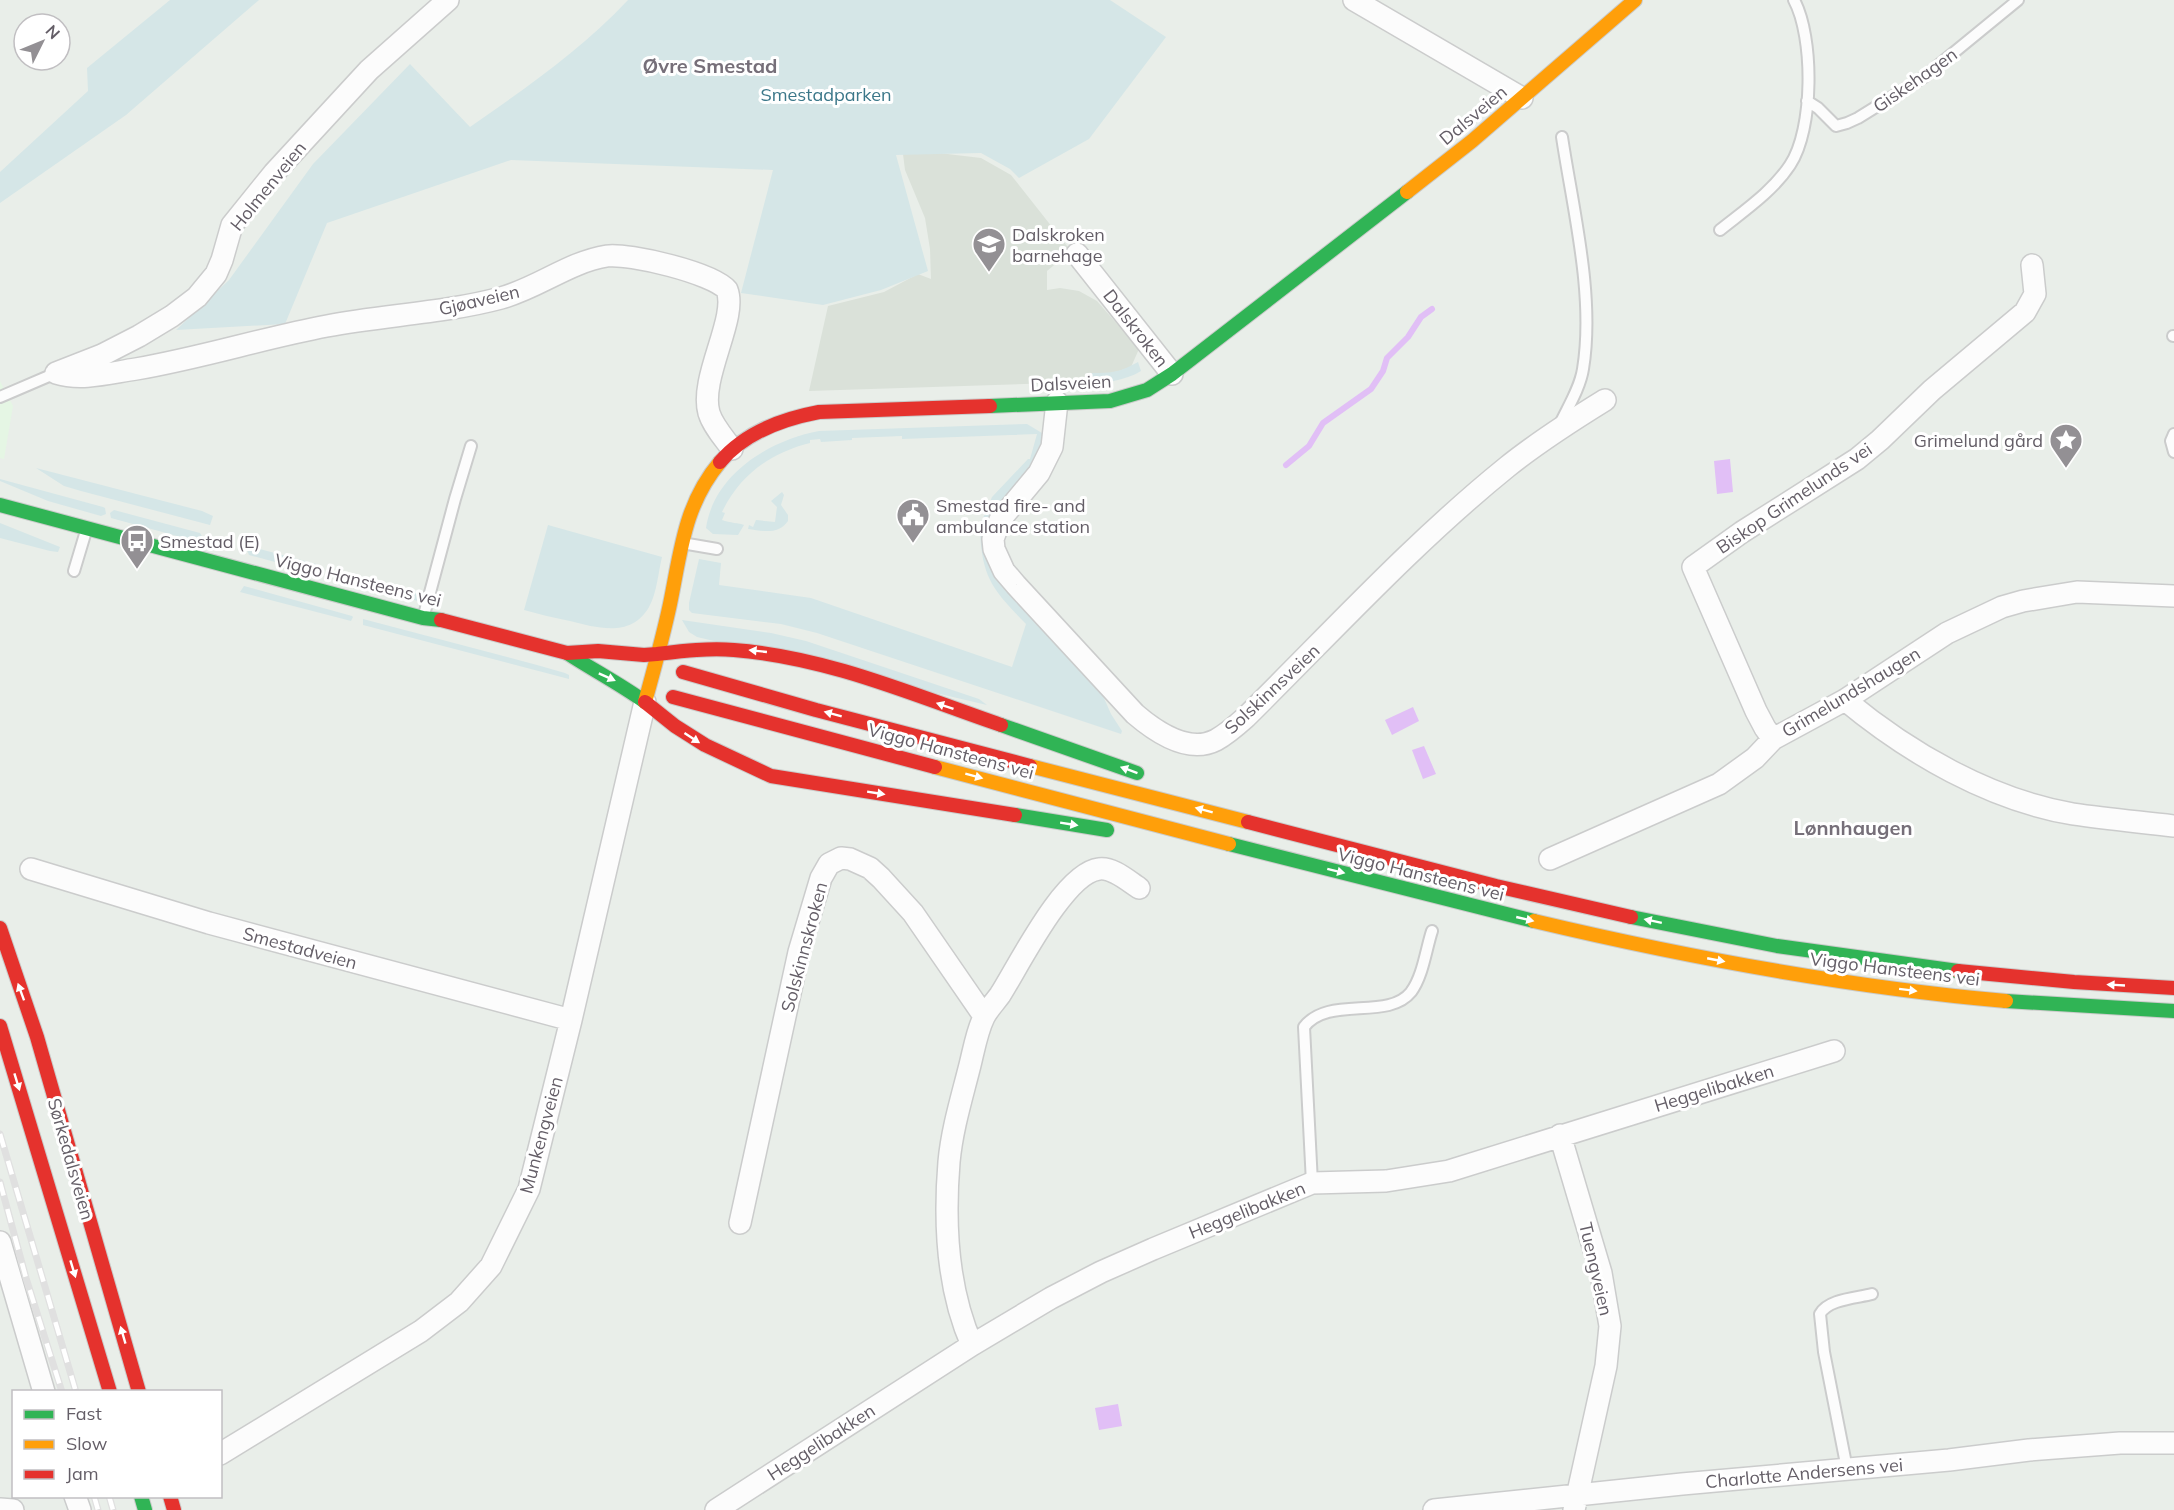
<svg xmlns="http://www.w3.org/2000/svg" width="2174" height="1510" font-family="Mulish,sans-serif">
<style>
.commercial{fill:#e5f6e4}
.education{fill:#dae1d9}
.green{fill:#d5e6e7}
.water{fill:#e1bff6}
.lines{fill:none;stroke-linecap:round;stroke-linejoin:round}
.stream{stroke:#e1bff6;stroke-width:6}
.lane-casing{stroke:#cbcccc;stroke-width:14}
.street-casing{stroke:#cbcccc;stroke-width:24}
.fast-casing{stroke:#cacbca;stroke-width:16}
.slow-casing{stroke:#cacbca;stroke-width:16}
.jam-casing{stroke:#cacbca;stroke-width:16}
.lane{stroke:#fcfcfc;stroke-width:10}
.street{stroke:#fcfcfc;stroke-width:21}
.fast{stroke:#30b455;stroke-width:14}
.slow{stroke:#ff9f0a;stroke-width:14}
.jam{stroke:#e5322d;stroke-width:14}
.rail-casing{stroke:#e0e0e0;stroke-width:7}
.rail{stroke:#fff;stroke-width:4.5;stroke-dasharray:14;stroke-linecap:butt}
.oneway{fill:#fff}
.labels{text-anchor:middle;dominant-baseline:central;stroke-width:6;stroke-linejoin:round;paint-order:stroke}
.street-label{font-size:18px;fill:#645e67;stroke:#fff}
.park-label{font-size:18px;fill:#3b7789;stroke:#fff}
.poi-label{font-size:18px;fill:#645e67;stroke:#fff;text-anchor:start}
.neighbourhood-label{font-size:20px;font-weight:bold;fill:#766f79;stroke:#fff}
</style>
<rect width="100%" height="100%" fill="#e9eee9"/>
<path class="commercial" d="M0,381L13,406L4,459L0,458Z"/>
<path class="education" d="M939,153L981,158L1011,175L1071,251L1047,271V290L1060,288L1079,291L1097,301L1139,349L1131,367L1113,373H1092L1086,382L809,391L828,306L884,292L918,274L931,279L930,249L925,218L905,170L903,154Z"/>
<path class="green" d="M170,0H259L126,115L0,203V172L88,91L87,68Z
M628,0H1110L1166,37L1089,139L1019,178L1010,169L981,153L896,155L928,271L881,290L823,305L741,293L773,170L511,160L327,223L285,324L176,330L229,280L313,164L410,64L470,127C526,88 581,50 628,0Z
M1138,362L1141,371C1125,381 1103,383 1085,384L1092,373C1112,373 1120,372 1138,362Z
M1027,424L1042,433C1041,468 1012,484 994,511C990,517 989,525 988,533C985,554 986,559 997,577L1100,689L1111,714L1122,731L1121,734L817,633L781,624L692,613L689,610V603L699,559L721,563L719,585L811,598L1012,667L1026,624C994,591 982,579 980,531L978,530L992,497L1028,459H1030L1037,434L902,439V436L852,438V440L821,442L820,439L810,440V443C770,453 740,475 722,512L725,513L722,520C730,523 739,523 744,525L738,535L713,534L706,528C714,474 770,440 819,431Z
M36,468L202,511L213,516L210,525L81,491L64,486Z
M0,479L103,507L105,508L106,514L101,516L48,501L0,481Z
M782,492L784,495L781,505L788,515V521C778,535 764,531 748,529L749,525L753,527L756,520L775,522L777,507L771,501Z
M114,510L200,533L203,538L199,542L111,518L110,513Z
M0,523L60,547L58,552L50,551L0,538Z
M548,525L662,557C658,573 657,593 649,607C631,638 598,628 570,621C554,618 539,614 524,610Z
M252,547L320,565L322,571L319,574L249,555L247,550Z
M372,580L419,592L421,599L418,601L371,588L369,584Z
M244,586L352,616L353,617L351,621L240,592Z
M363,619L537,665L565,673L569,675V679L363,625Z
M682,620L771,633L806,641L979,699L987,705L697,637L689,632Z"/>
<path class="water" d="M1730,459L1733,492L1717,494L1714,461Z
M1413,707L1419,721L1392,735L1385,720Z
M1424,746L1436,774L1423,779L1412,750Z
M1118,1404L1122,1426L1099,1430L1095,1408Z"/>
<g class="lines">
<path class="stream" d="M1286,465L1309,446L1323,423L1371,389L1383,371L1387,358L1408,337L1421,317L1432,309"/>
<g class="lane-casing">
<path id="lane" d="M1807,101L1818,108L1836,126L1847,123L1858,118L1924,77L2018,0
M1720,230C1745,210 1773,191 1790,165C1814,129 1814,37 1794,0
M2173,336H2174
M0,397L56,373
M1560,424C1568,407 1580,388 1583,369C1595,296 1573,210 1562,137
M2174,434L2171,441L2174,452
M682,543L717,549
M74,571L86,531
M424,615L455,499L471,446
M1312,1183L1304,1027C1328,995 1388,1021 1411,992C1423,976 1426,949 1432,931
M1847,1469L1824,1352L1820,1314C1828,1299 1857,1298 1872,1294"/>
</g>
<g class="street-casing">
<path id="street" d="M1354,0L1522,98
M1077,254L1172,374
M56,373C82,381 109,373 136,369C201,358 263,338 327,326C384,315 445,313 501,298C538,288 569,262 607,256C629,253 713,273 727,290C738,318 699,378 709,413C713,426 724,438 732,449
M56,373L102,355L139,336L172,316L197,297L216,274L222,260L232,225L274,173L369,70L448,0
M1057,402L1052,447L1039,473L1000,520L993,539L994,549L1004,571L1016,585L1135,714C1156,732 1189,754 1216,740C1227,734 1237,725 1246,717C1331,633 1413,543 1507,467C1538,442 1571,421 1605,400
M1845,700C1909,753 1990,800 2073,814C2107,819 2141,822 2174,826
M1773,739L1765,728L1756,711L1693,567L1742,532L1857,459L1880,440L1932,390L2025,312L2035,294L2032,265
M1550,859L1719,784L1755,758L1773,739L1845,700L1947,633L2002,607L2023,601L2077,592L2174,596
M31,869L209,923L571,1020
M1560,1135L1601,1273L1610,1326L1606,1366L1574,1510
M740,1223L799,952L821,878L829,864L841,858L850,859L870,868L881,878L913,913L984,1016
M0,1242L44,1392
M972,1345C947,1289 944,1223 949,1162C952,1129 962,1097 970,1065C974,1049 977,1031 984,1017C988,1009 995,1002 1000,995C1018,967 1064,873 1099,869C1113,867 1128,881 1139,888
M220,1454L421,1331L459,1302L491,1266L529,1189L571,1020L645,702
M75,1496L80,1510
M0,1509L13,1510
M716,1510L972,1345L1051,1298L1101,1272L1153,1249L1312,1183L1386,1181L1449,1171L1834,1051
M1434,1510L1682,1484L1949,1460L2029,1450L2120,1443H2174"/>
</g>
<g class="fast-casing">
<path id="fast" d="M990,406L1110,401L1147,390L1172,374L1407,192
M0,505L423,618L441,620
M567,653C593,670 620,684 645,702
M1001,725L1137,773
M1015,815L1107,830
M1229,844L1534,921
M1631,917L1777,946L1958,971
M2006,1001L2174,1011
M141,1496L145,1510"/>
</g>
<g class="slow-casing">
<path id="slow" d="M1407,192L1472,141L1635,0
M645,702C654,669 663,637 670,604C681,551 684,505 720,462
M1030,766L1248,822
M935,767L1229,844
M1534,921C1690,958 1847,987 2006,1001"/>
</g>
<g class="jam-casing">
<path id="jam" d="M720,462C745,432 782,419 819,412L990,406
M441,620L567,653L598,651L644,655L657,654
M657,654C683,651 708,648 734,650C827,657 914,695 1001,725
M683,672L816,710L1030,766
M673,697L935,767
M645,702L675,726L705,745L771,776L1015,815
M1248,822L1496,886L1631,917
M0,928L37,1037L139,1392
M1958,971L2074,982L2174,988
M0,1026L110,1392
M170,1496L174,1510"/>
</g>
<use href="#lane" class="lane"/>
<use href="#street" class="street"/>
<use href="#fast" class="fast"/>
<use href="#slow" class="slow"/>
<use href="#jam" class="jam"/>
<g class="rail-casing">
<path id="rail" d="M0,1134L76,1392
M0,1182L26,1278L62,1392
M94,1496L98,1510
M109,1496L113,1510"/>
</g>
<use href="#rail" class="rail"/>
</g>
<defs><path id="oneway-solid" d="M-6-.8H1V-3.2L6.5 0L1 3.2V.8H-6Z" transform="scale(1.5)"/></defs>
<g class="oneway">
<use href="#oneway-solid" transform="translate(758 651) rotate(-174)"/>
<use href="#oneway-solid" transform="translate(607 677) rotate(24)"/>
<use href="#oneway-solid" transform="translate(945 706) rotate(-161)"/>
<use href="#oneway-solid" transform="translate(833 714) rotate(-165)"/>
<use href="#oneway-solid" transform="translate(692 738) rotate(33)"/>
<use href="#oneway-solid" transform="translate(1129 770) rotate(-160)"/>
<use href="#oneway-solid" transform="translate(974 776) rotate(15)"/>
<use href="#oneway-solid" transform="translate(876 793) rotate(9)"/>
<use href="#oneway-solid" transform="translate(1204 810) rotate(-165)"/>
<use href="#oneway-solid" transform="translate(1069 824) rotate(9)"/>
<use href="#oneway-solid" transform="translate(1336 871) rotate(14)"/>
<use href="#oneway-solid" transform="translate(1525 919) rotate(13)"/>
<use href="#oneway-solid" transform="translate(1653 921) rotate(-168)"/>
<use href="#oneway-solid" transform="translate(1716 960) rotate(11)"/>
<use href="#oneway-solid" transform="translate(2116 985) rotate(-177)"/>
<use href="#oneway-solid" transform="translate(1908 990) rotate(7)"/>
<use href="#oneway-solid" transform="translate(21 992) rotate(-110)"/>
<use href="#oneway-solid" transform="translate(17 1082) rotate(73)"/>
<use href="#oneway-solid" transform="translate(73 1269) rotate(73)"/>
<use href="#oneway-solid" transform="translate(123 1335) rotate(-106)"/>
</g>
<defs>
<g id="school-pin" transform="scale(1.725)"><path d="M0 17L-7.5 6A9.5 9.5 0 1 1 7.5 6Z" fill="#939094" stroke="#fff"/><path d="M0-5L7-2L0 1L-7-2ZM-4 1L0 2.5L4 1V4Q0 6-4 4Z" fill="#fff"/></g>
<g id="sight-pin" transform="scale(1.725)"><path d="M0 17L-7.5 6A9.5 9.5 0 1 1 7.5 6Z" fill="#939094" stroke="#fff"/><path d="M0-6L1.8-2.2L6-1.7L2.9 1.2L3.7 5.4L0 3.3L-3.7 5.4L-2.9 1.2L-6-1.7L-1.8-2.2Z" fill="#fff"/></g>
<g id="civic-pin" transform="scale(1.725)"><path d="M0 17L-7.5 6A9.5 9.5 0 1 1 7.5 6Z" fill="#939094" stroke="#fff"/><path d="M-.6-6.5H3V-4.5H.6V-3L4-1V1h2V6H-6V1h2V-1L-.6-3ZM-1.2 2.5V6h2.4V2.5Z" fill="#fff"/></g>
<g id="bus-pin" transform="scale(1.725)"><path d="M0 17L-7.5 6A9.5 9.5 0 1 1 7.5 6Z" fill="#939094" stroke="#fff"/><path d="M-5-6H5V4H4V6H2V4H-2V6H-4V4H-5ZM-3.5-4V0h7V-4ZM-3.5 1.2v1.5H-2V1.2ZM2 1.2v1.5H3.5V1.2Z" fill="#fff"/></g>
</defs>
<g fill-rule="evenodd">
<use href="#school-pin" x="989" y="244"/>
<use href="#sight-pin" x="2066" y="440"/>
<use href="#civic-pin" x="913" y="515"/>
<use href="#bus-pin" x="137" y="541"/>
</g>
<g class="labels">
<g class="street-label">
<text transform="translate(1915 80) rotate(-35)">Giskehagen</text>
<text transform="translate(1473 115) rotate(-40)">Dalsveien</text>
<text transform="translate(268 186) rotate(-51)">Holmenveien</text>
<text transform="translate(479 300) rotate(-13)">Gjøaveien</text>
<text transform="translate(1136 328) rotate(52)">Dalskroken</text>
<text transform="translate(1071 383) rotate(-3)">Dalsveien</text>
<text transform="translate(1794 498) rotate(-34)">Biskop Grimelunds vei</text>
<text transform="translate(358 580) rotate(14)">Viggo Hansteens vei</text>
<text transform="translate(1272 689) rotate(-43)">Solskinnsveien</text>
<text transform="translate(1851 692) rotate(-31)">Grimelundshaugen</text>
<text transform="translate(951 751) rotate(15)">Viggo Hansteens vei</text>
<text transform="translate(1421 874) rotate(14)">Viggo Hansteens vei</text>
<text transform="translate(804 947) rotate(-75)">Solskinnskroken</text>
<text transform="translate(300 948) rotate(15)">Smestadveien</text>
<text transform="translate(1895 969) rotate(7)">Viggo Hansteens vei</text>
<text transform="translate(1714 1088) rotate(-17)">Heggelibakken</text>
<text transform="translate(541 1135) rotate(-75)">Munkengveien</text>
<text transform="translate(71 1159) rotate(74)">Sørkedalsveien</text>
<text transform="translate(1247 1210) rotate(-22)">Heggelibakken</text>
<text transform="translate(1596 1269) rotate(77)">Tuengveien</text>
<text transform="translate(821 1442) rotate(-33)">Heggelibakken</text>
<text transform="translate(1804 1473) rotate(-5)">Charlotte Andersens vei</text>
</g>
<g class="park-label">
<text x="826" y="94">Smestadparken</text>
</g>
<g class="poi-label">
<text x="1012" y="234">Dalskroken<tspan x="1012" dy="21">barnehage</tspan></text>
<text x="2043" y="440" text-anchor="end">Grimelund gård</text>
<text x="936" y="505">Smestad fire- and<tspan x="936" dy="21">ambulance station</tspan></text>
<text x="160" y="541">Smestad (E)</text>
</g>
<g class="neighbourhood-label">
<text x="710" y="65">Øvre Smestad</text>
<text x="1853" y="827">Lønnhaugen</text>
</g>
</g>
<rect x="12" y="1390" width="210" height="108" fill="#ffffff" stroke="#c1bfc2" stroke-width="1.5"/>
<rect x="24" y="1410" width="30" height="9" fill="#30b455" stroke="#c1bfc2" stroke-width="1.5"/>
<text x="66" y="1420" font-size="18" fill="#645e67">Fast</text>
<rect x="24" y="1440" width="30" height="9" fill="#ff9f0a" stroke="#c1bfc2" stroke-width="1.5"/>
<text x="66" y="1450" font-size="18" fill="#645e67">Slow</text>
<rect x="24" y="1470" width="30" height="9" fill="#e5322d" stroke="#c1bfc2" stroke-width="1.5"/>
<text x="66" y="1480" font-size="18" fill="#645e67">Jam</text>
<g transform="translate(42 42) rotate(47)"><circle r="28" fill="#ffffff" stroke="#c1bfc2" stroke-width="1.5"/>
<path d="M0-4.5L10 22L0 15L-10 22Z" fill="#939094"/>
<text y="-9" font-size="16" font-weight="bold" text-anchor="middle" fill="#645e67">N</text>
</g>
</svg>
